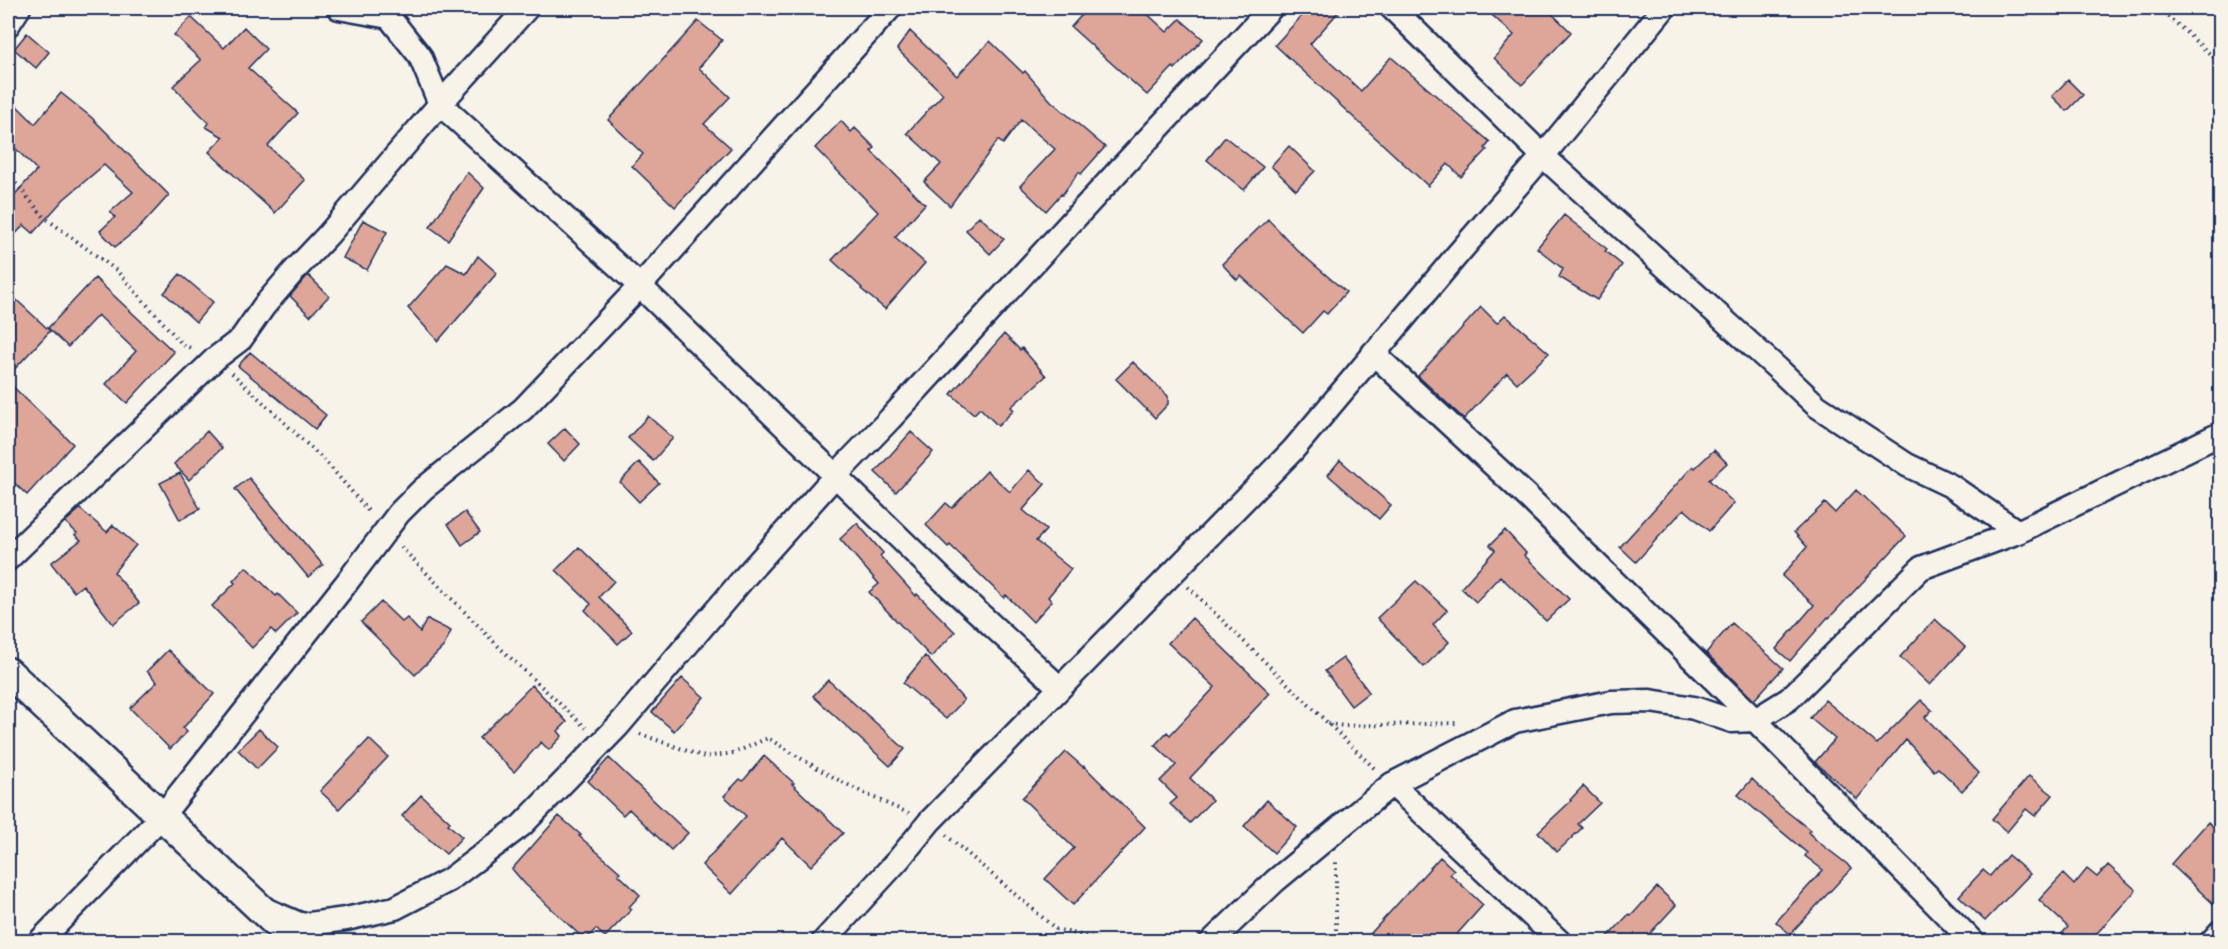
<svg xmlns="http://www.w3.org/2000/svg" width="2228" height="949" font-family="'Patrick Hand',sans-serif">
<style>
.building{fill:#dea599;stroke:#1b2f5e;stroke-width:1.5}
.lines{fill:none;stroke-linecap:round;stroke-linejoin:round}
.minor-casing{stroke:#1b2f5e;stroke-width:27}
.tertiary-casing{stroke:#1b2f5e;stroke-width:33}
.path{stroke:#1b2f5e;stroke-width:4;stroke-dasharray:1.5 4.5;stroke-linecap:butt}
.minor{stroke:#f7f3e8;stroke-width:22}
.tertiary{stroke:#f7f3e8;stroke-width:28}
</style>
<rect width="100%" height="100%" fill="#f7f3e8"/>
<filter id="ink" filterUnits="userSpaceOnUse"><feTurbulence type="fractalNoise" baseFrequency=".0167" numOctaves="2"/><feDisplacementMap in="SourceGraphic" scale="12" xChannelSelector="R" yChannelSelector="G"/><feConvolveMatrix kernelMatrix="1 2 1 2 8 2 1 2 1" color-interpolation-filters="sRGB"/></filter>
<g filter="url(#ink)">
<path class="building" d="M1088,8H1141L1167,32L1180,19L1203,39L1175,69L1173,67L1147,95L1071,27Z
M1309,8H1342L1310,44L1361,91L1391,57L1490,142L1485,148L1487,150L1461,177L1448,164L1428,186L1275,45Z
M1484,8H1546L1571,32L1522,85L1494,58L1514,35Z
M191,17L224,48L244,27L266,49L248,68L298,113L268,146L305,180L275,213L209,152L223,137L206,127L209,123L173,86L201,60L174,35Z
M698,21L722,40L699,68L730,97L704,124L731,148L675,207L632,166L643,154L608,120Z
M910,31L957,76L990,41L1023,73L1025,71L1051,101L1105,147L1081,174L1079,172L1062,195L1061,194L1046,211L1020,186L1055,149L1021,120L1003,144L998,140L950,206L924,182L941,164L907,133L943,94L897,49Z
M27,33L49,52L36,68L14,49Z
M2068,80L2083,95L2067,111L2052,96Z
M61,93L91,117L169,195L140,227L115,247L100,231L115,217L110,212L133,192L104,165L64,199L33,233L24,225L8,242V202L37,170L8,141V97L35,124Z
M841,121L851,132L855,128L875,148L871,151L925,204L895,237L925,263L885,309L861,289L862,288L832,260L878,212L815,148Z
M1225,137L1263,167L1244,190L1207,160Z
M1289,146L1315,171L1296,190L1271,166Z
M467,172L484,188L448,240L430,227Z
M1564,215L1607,249L1605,251L1622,265L1597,300L1559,277L1563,269L1537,248Z
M979,216L1004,239L990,254L966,230Z
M1268,219L1297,250L1346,292L1327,314L1323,311L1303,333L1241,276L1237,280L1222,264Z
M363,220L387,232L367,270L343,258Z
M478,256L497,273L438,341L408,308L447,264L466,274Z
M180,274L213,302L196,322L164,293Z
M308,275L329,296L310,316L290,296Z
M95,278L174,352L127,403L106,384L136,351L98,315L68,347L48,328Z
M8,292L50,331L8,376Z
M1481,307L1497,323L1505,315L1549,353L1517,383L1507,373L1464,419L1418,376Z
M1004,334L1020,350L1022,348L1046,376L1011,407L1014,410L998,426L980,408L974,414L951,394Z
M250,352L326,415L315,429L238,366Z
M1133,362L1168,396V404L1155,418L1116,379Z
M8,382L73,444L27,495L8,477Z
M648,416L673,438L653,461L628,438Z
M565,428L580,444L564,461L548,444Z
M207,431L222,448L189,480L174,464Z
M911,432L933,452L896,492L875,472Z
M1714,450L1727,463L1709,480L1734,503L1709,531L1684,509L1636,562L1620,547L1693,466L1695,468Z
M1340,460L1391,505L1379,519L1328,475Z
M639,462L659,483L639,502L620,482Z
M1029,470L1045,484L1023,510L1046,530L1036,541L1071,569L1048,597L1052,601L1033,622L1006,595L1004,598L950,545L948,547L926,525L946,503L952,508L987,471L1010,492Z
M180,473L200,509L180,520L160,483Z
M249,478L323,565L308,577L235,489Z
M1856,490L1906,536L1829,618L1828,617L1790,661L1776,649L1814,605L1782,576L1807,547L1794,532L1825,503L1835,513Z
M80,509L107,532L113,525L136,545L114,572L139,603L113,624L83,585L74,592L51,563L81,540L75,535L77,533L65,522Z
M465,512L480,532L462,545L448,524Z
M857,523L883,553L880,556L916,596L917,594L955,632L931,657L869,592L879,584L840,539Z
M1505,530L1526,553L1524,555L1569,599L1546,621L1500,576L1476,602L1461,588L1495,550L1490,545Z
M579,547L614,581L599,597L632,631L618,644L585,610L591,604L556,570Z
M246,567L276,596L278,594L297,613L276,634L271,629L252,648L212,606L235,583L233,581Z
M1416,581L1447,610L1433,625L1449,642L1424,667L1377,618Z
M381,602L402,622L407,618L420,632L427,619L451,631L444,646L415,675L361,622Z
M1192,618L1270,693L1190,778L1212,800L1190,823L1170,804L1177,798L1160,781L1176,765L1155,745L1167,732L1170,735L1215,687L1168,643Z
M1935,619L1965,647L1930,685L1900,657Z
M1732,623L1783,668L1754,700L1706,653Z
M168,650L214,694L183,728L187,732L170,749L130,708L157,682L147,671Z
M925,656L964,700L946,719L903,683Z
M1343,658L1369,692L1351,706L1325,671Z
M682,678L704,697L674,731L652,712Z
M828,680L905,749L890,766L813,696Z
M532,685L567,722L558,731L562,736L549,750L541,742L514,772L479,738Z
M1825,700L1877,744L1921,700L1932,710L1925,717L1979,773L1962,791L1938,768L1934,771L1906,740L1857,799L1815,762L1835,739L1810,718Z
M259,729L278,747L257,769L238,750Z
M369,739L388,757L339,809L320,791Z
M1066,752L1083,767L1084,766L1145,827L1073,905L1045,879L1074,848L1022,798Z
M764,756L794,783L792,784L843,833L811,866L782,838L732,894L702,865L746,816L724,796L740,779L743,781Z
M609,758L688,833L671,850L629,809L623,815L588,781Z
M2029,776L2053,795L2035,816L2026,809L2007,832L1992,819Z
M1752,779L1781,807L1810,830L1808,832L1817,841L1847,864L1851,869L1790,934L1776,922L1823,870L1805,856L1807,853L1738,795Z
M1583,786L1600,803L1578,824L1582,828L1557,852L1538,832L1571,801L1570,800Z
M421,795L450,822L448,824L462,837L446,854L402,816Z
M1267,800L1297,827L1274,853L1244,826Z
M559,816L581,835L579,836L620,872L618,874L640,895L629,907L632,909L605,937L596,929L585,940L525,884L512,869Z
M2208,822L2220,833V910L2171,864Z
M2008,855L2030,874L1985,921L1959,896L1983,870L1990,876Z
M1440,857L1454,870L1450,874L1483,905L1450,942H1363Z
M2108,865L2136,890L2089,942H2054L2068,927L2039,900L2063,874L2074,885L2087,869L2097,877Z
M1657,887L1676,905L1642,942H1603L1629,914L1631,916Z"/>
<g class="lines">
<g class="minor-casing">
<path id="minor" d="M339,8L389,17L420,56L440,104L640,286L946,583L1060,688
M1392,8L1543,156L1778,369L1817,406L1907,465L1951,486L2018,532
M8,25L19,8
M1373,353L1530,499L1755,720L1973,942
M8,559L216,358L241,339L264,306L294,271L328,235L440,104L527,8
M1392,784L1560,942
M267,910L302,925L346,919L395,908L449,880L522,825L618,726L743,579L835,476L890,419L1120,169L1271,8
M39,942L162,816L344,586L399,513L423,489L523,409L640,286L890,8
M823,942L899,859L930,821L1293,450L1457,255L1543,156L1664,8
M1211,942L1275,881L1392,784L1515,721L1611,702L1650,701L1694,708L1732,721L1755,720L1789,699L1921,568L2018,532L2220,434
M2211,942L2220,932"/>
</g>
<g class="tertiary-casing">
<path id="tertiary" d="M8,672L296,942"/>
</g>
<path class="path" d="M2159,8L2220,63
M8,174L44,217L116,270L183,345L193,349
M232,373L327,463L370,513
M401,547L501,649L586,728
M1188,587L1374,768
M1328,724L1345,726L1459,723
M640,734L705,757L734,753L768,738C813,767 859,793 909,813
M946,835L1056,929L1108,942
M1336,942V859"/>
<use href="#minor" class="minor"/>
<use href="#tertiary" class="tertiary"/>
</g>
</g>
<rect width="2228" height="949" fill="none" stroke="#f7f3e8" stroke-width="30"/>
<rect x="15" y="15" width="2198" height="919" fill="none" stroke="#1b2f5e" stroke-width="2" filter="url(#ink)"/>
</svg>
